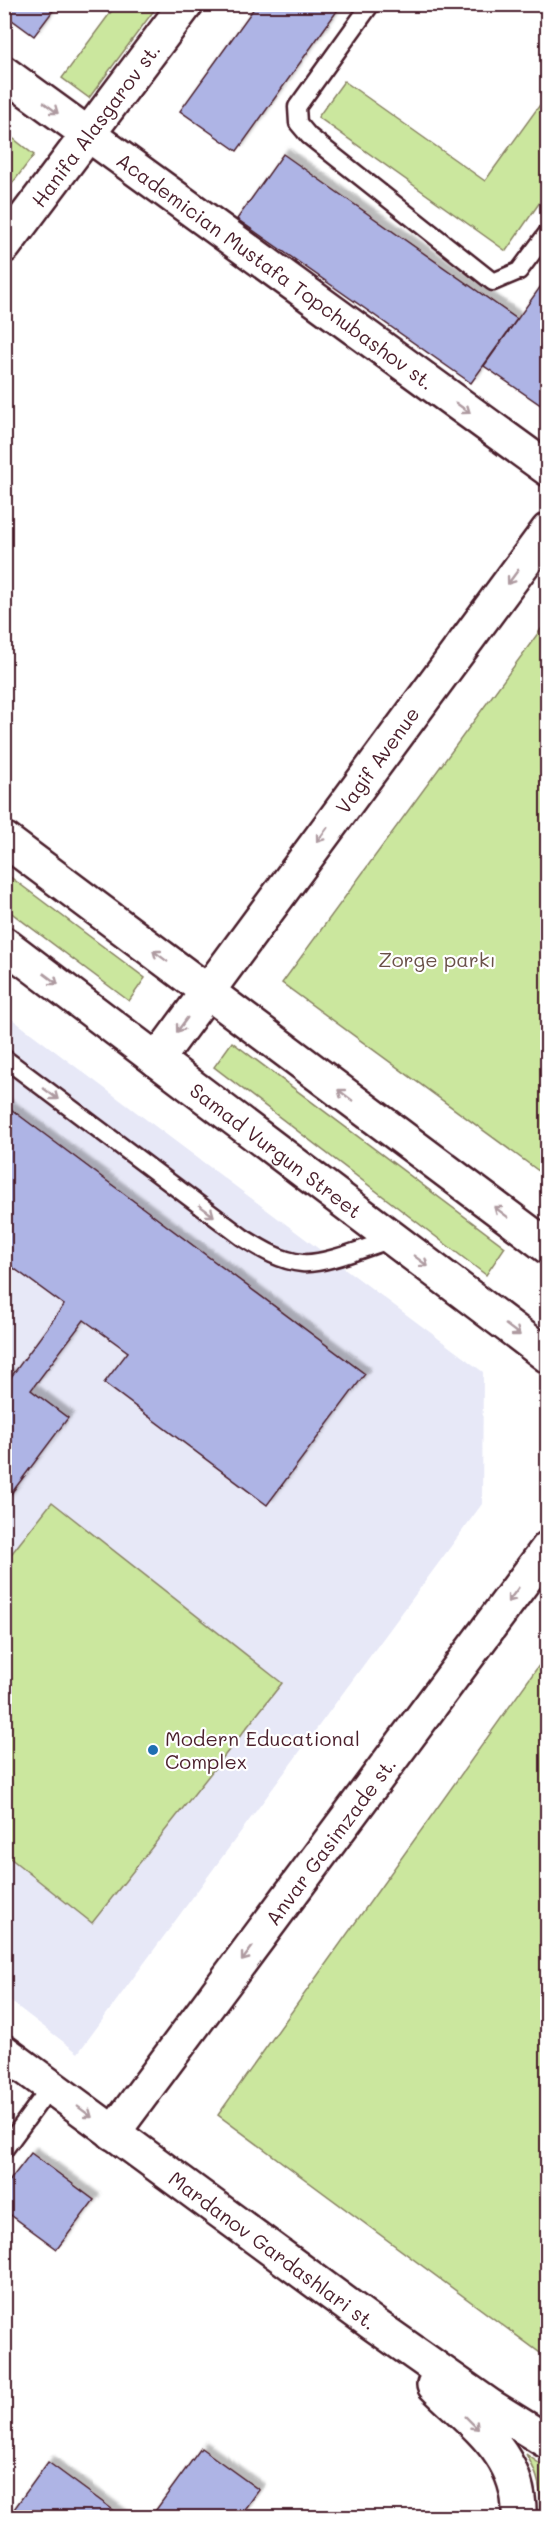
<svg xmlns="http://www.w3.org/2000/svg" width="552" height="2522" font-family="Mali,sans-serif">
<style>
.built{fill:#e7e8f7}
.green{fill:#cbe79e;stroke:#8a8364;stroke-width:1.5}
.building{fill:#aeb4e5;stroke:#4a1f2b;stroke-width:1.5;filter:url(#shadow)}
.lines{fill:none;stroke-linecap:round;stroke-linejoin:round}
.lane-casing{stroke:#4a1f2b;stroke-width:21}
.street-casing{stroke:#4a1f2b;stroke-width:38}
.secondary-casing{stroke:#4a1f2b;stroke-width:38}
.primary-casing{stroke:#4a1f2b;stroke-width:38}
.lane{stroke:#fff;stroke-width:16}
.street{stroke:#fff;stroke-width:33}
.secondary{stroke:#fff;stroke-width:33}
.primary{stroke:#fff;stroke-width:33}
.oneway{stroke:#ae9aa0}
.poi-dot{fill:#1f6fb2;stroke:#fff;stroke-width:2}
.labels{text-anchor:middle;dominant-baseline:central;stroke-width:4.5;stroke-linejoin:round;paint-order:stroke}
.street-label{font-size:20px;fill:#4a1f2b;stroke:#fff}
.park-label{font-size:20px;fill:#6a5148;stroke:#fff}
.poi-label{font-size:20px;fill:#4a1f2b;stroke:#fff;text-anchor:start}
</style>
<defs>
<filter id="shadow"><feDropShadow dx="5.5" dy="-5.5" stdDeviation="1.5" flood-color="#0004"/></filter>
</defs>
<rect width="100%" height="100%" fill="#fff"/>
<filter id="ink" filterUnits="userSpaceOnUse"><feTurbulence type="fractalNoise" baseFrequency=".0167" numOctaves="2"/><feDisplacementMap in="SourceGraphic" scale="12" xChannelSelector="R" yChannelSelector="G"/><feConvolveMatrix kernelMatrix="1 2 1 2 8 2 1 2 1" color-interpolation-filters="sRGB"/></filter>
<g filter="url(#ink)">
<path class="built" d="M4,1013L483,1372L482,1504L78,2053L5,1997Z"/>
<path class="green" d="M116,5H158L89,98L62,78Z
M344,81L485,181L547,95V192L506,251L318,117Z
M5,132L34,155L5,193H4Z
M547,621V1177L282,983Z
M5,873L145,978L129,1001L5,908Z
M232,1042L505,1247L486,1275L214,1067Z
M52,1502L282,1683L92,1923L5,1854V1562Z
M547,1654V2358L218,2115Z
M526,2454L547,2469V2512L544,2517H538C544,2493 538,2474 526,2454Z"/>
<path class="building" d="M4,4H58L34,36L4,14Z
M257,4H342L237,151L180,111Z
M283,154L517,319L471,383L237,219Z
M548,276V410L484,366Z
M4,1104L365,1374L267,1505L104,1383L128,1352L84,1320L31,1390L68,1418L4,1503V1372L11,1377L64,1305L4,1261Z
M31,2153L94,2200L57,2249L4,2210V2188Z
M201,2448L259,2490L239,2518H150Z
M48,2462L124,2518L9,2516Z"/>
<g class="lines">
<g class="lane-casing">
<path id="lane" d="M371,4L297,107L298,123L309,136L493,282L519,271L548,232
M4,1058L242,1237C260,1248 280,1261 302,1263C325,1265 369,1246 392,1239
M4,2150L51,2086"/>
</g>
<g class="street-casing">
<g id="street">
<path id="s1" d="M4,73L548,469"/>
<path id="s2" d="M4,2052L372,2323L490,2406L548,2442"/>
<path id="s3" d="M113,2133L548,1548"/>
<path d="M434,2385C474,2425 522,2456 519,2518"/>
</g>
</g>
<g class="secondary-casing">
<g id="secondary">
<path id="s4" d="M4,246L186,4"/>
<path d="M4,839L548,1247"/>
<path d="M4,944L157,1060"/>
</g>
</g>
<g class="primary-casing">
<g id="primary">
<path id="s5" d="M548,530L157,1060L548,1356"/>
</g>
</g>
<use href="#lane" class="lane"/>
<use href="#street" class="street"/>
<use href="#secondary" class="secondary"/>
<use href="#primary" class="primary"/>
</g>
<defs><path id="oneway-shaft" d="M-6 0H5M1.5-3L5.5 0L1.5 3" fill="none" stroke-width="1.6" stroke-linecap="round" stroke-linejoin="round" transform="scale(1.5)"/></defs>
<g class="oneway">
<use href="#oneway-shaft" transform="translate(51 108) rotate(37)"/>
<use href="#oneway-shaft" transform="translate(463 408) rotate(36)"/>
<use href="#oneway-shaft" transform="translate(513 577) rotate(126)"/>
<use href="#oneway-shaft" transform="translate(322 835) rotate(126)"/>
<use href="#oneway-shaft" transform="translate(160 956) rotate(-143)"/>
<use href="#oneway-shaft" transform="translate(51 979) rotate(37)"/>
<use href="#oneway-shaft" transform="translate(182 1025) rotate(126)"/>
<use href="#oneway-shaft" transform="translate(51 1094) rotate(37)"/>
<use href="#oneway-shaft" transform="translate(345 1095) rotate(-143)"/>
<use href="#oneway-shaft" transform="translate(207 1211) rotate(37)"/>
<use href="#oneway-shaft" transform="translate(501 1212) rotate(-143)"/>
<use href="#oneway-shaft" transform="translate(421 1261) rotate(37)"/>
<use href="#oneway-shaft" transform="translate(513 1330) rotate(37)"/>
<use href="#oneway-shaft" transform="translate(513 1595) rotate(127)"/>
<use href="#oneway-shaft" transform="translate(247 1954) rotate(127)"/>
<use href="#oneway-shaft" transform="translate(85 2112) rotate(37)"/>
<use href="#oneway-shaft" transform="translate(472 2423) rotate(45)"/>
</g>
</g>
<circle class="poi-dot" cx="153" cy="1750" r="6"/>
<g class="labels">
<g class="street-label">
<text stroke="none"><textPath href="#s4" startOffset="152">Hanifa Alasgarov st.</textPath></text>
<text stroke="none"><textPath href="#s1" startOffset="336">Academician Mustafa Topchubashov st.</textPath></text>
<text transform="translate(377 760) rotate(-54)">Vagif Avenue</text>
<text stroke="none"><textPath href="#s5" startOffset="808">Samad Vurgun Street</textPath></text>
<text stroke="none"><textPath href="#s3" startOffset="364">Anvar Gasimzade st.</textPath></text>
<text stroke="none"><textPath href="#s2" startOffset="334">Mardanov Gardashlari st.</textPath></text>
</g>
<g class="park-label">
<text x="437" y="959">Zorge parkı</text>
</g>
<g class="poi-label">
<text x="165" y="1738">Modern Educational<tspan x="165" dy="23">Complex</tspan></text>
</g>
</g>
<rect width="552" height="2522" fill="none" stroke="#fff" stroke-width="24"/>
<rect x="12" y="12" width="528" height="2498" fill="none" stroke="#4a1f2b" stroke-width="2" filter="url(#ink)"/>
</svg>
